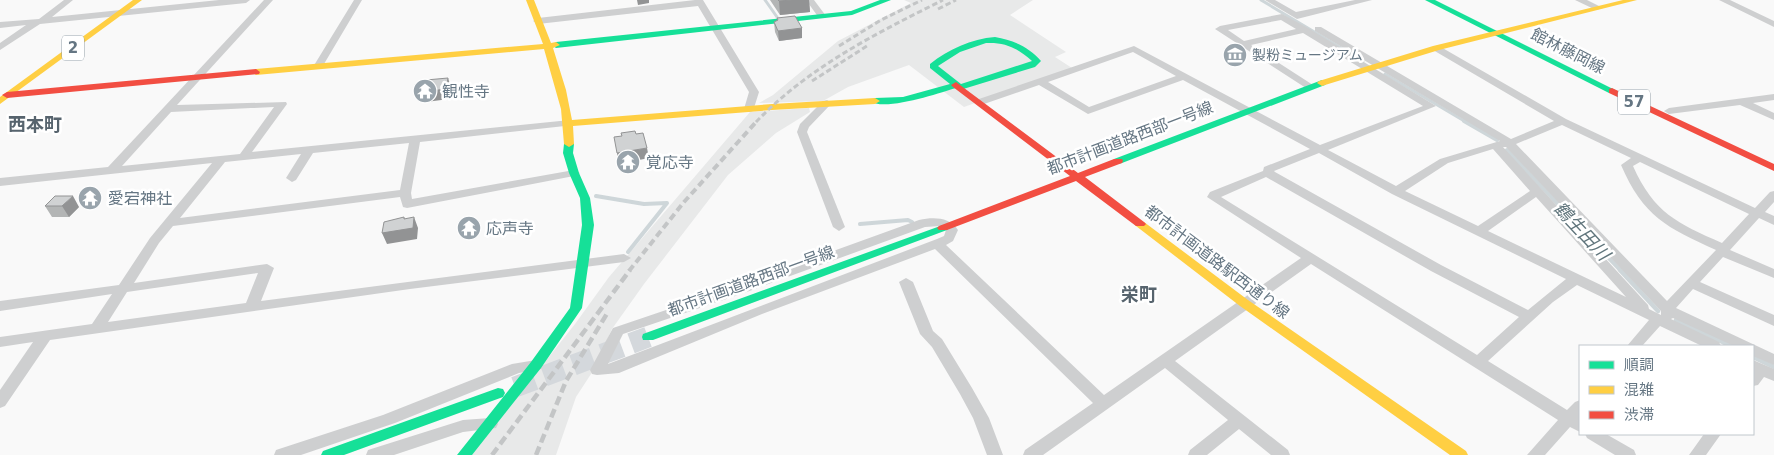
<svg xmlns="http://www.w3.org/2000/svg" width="1774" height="455" font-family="'DejaVu Sans','Noto Sans JP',sans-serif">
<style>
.built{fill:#e8e9e9}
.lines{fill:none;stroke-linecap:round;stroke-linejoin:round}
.stream-far2{stroke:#ced6d9;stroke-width:3}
.stream-far1{stroke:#ced6d9;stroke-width:4}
.stream{stroke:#ced6d9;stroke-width:4.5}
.secondary-tunnel{stroke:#d4d8dc;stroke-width:21;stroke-dasharray:21 10;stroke-linecap:butt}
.street{fill:#cecfd0;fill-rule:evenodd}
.fast{fill:#16e098;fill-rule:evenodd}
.slow{fill:#ffcf43;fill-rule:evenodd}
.jam{fill:#f24e42;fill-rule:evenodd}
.rail-far2{stroke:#c3c5c6;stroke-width:3;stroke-dasharray:5.5 3;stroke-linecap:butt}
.rail-far1{stroke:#c3c5c6;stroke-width:4;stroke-dasharray:7 4;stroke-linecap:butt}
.rail{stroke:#c3c5c6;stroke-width:4.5;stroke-dasharray:9 4.5;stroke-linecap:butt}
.wall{fill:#b3b5b5}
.shaded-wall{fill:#929394}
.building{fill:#d0d2d3;stroke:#929394}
.labels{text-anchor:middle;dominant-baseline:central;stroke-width:5;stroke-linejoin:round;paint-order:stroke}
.far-poi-label{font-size:14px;fill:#657683;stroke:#fff;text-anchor:start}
.shield{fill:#fff;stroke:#939fa8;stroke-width:1}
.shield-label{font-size:15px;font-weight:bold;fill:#657683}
.street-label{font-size:16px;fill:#657683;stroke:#fff}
.poi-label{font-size:16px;fill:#657683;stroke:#fff;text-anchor:start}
.neighbourhood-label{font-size:18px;font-weight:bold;fill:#57646e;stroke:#fff}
.water-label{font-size:18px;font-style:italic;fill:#60757c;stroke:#fff}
</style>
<rect width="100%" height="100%" fill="#f9f9f9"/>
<path class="built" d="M904,0H1033L1010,15L1066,52L1055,57L1072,68L964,107L909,65L848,87L823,101L759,103L773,95L838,41L911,3Z
M809,108L810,112L776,133L728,175L644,284L612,329L591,374L576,397L556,455H471L575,324L609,277L750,112Z"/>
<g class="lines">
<path class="stream-far2" d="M765,0L777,17
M1261,0L1363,61
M1385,74L1466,122"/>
<path class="stream-far1" d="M1464,121L1497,140
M1507,150L1621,271
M596,196L644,204L667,203L628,252
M860,224L908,220L912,222"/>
<path class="stream" d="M1620,270L1658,311
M1676,320L1731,346
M1753,357L1774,367"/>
<path class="secondary-tunnel" d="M515,387L648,337"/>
<path class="street" d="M64,0H73L52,17L219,0H250L246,3L40,24L0,50V43L26,25L0,28V22L39,19Z
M264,0H273L177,105L286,102L287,104L252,152L570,120L575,123L574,125L420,142L411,193L412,199L574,170L580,173L574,176L407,208L403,207L400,197L173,226L159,243L134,283L267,264L274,268L261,301L624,254L631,258L624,262L410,289L50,340L5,406L0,408V390L33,342L0,347V337L92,324L112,294L0,311V301L119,285L150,238L212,163L0,186V178L108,167ZM274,107L240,154L122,166L171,112ZM409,143L400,190L180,218L225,162L301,154L286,178L292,182L296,180L313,153ZM258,273L246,303L108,322L127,292Z
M354,0H362L321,69H315L313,67Z
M695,0H703L759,92L753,111L749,112L744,109L749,92L698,6L538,24L533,21L538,18Z
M806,0H814L826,16L825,18H819Z
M1265,0H1275L1296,12L1355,0H1372L1297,19Z
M1575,0H1587L1603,8L1596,10Z
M1719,0H1730L1774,21V27Z
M1282,14L1308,28L1436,106L1328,150L1396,186L1440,159L1500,141L1315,31V27H1321L1511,139L1554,121L1433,50V46H1439L1566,119L1755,208L1770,192L1774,191V202L1765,212L1774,216V225L1759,218L1730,250L1774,269V278L1723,257L1700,282L1774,315V326L1693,289L1676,308L1774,354V365L1753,356V346H1734L1673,318L1671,319L1719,342L1721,346H1702L1660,326L1642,346H1627L1649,320L1577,285L1553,302L1488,361L1567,410L1575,402L1580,400V432L1570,427L1545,455H1527L1558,420L1311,264L1175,361L1288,450L1290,455H1271L1239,429L1207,455H1188L1190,450L1228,420L1165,368L1043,455H1023L1025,450L1093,403L935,249L762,314L619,373L597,375L592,374L590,370L613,328L731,288L919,220C934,217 949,217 958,230L953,241L946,245L1104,395L1301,258L1207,197L1210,192L1263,171L1264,167L1310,149L1183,80L1088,114L1039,85L984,104L980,105L975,102L976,100L1134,46L1320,145L1423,106L1303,33L1251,45L1313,85L1314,87L1309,90L1215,29L1220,26ZM1281,20L1296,29L1244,41L1228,30ZM1133,52L1176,76L1089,107L1048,82ZM1562,125L1631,158L1621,165C1643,216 1667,228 1716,250L1667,301L1516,144ZM1503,147H1506L1661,311V315L1649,309L1648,305ZM1493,149L1530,191L1478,226L1405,191L1448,163ZM1319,153L1392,194L1566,279L1528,310L1441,265L1275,172L1274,171ZM1640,162L1749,214L1722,243C1677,223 1654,213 1633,166ZM1266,177L1431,271L1519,317L1477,355L1221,197ZM1536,197L1626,297L1488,231ZM940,226L946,230L944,236L937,239L608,364L623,334L741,294L925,227Z
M1774,94V100L1753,103L1774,113V120L1740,105L1669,114L1664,111L1669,108Z
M827,100L832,103L809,127L807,132L845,227L839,231L833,227L797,132L800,124L823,101Z
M906,278L913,282L933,331L942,339L972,388L989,418L1003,455H987L973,418L960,394L932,347L920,334L899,282Z
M536,360L541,361L543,365L541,369L519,373L395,423L301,455H274L276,450L383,415L512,364Z
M1753,360L1774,369V381L1764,377L1758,385L1753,386Z
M490,418L496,420L498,424L496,428L463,432L394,455H366L368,450L463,420Z
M1585,434H1606L1634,450L1636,455H1615L1587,438Z
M1704,434H1721L1706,455H1689Z"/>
<path class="fast" d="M880,0H891L852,15L556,48L552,45L556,42L851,11Z
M1425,0H1435L1617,91L1615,93H1609Z
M995,37C1013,40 1029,47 1041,61L1035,67L960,90L956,88C939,93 884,112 870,101L875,98L903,97L950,84L930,68V64C949,49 971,39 995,37ZM986,43C1005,42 1018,48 1032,61L961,84L938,66L960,52Z
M1322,80L1327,83L1325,85L1122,163L1118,164L1113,161L1114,159Z
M569,141L574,144L573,153L579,173L590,198L594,225L582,308L541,368L472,455H457L531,362L570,308L582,225L580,198L569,173L563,153L564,144Z
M943,225L949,228L947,230L653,340H643L642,337L643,334Z
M498,388L503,389L505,393L503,397L344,455H321L323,451Z"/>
<path class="slow" d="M133,0H142L0,104V97Z
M526,0H534L551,43L556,42L560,45L553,48L566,90L572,120L772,104L875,98L880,101L875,104L772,110L573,126L574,144L569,147L564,144L561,109L544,49L256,75L252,72L256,69L543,44Z
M1623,0H1637L1439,50L1325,85L1322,86L1317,83L1319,81L1433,46Z
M1140,221L1144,222L1248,300L1466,451L1468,455H1450L1240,306L1136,226L1134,224Z"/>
<path class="jam" d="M256,69L260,72L259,74L7,98L2,95L7,92Z
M956,82L1078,173L1114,159H1122L1123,161L1122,163L1085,177L1144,222L1146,224L1144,226H1136L1076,181L947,230H939L937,228L939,226L1070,176L953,87L951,85Z
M1612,88L1774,164V171L1609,93V89Z"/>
<path class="rail-far2" d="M938,9L956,0
M839,46L881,20L922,0
M812,81L867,46
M756,122C809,67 875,34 943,0"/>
<path class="rail-far1" d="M629,271L684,202L757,121"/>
<path class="rail" d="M492,455L630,270
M536,455L566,381L608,312"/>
</g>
<path class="wall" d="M770,0H809L810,12L780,15Z
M777,18L802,28V38L779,41L775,32L774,22L778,21Z
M55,196L79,207L69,217H52L45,206Z"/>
<path class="shaded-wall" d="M637,0H649V3L638,5Z
M792,0H809L810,12L780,15L779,1Z
M802,28V38L779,41L778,31Z
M448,78L451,87L449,99L426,102L423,92Z
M647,148L649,158L619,164L617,153Z
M73,196L79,207L69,217L62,206Z
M404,217L408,229L414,217L418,228L417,239L387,244L382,233L404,219Z"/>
<path class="building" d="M778,0H792L779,1Z
M795,16L802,28L778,31L774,22L778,20L777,18Z
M448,78L446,89L423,92L426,80Z
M635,131L636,134L643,133L647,148L617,153L614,137L622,136L621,133Z
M55,196H73L62,206H45Z
M404,217V219L414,217L413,228L382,233L384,222Z"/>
<defs>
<g id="museum-disc" transform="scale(1.25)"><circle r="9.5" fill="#99a4ac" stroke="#fff"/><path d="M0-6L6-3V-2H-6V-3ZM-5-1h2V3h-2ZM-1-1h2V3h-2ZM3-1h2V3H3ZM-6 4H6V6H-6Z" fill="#fff"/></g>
<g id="temple-disc" transform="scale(1.25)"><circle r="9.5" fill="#99a4ac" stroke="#fff"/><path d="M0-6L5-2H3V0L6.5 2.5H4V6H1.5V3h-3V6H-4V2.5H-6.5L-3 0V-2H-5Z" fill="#fff"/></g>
</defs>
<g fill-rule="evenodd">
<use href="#museum-disc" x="1235" y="55"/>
<use href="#temple-disc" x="425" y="91"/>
<use href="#temple-disc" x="628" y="162"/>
<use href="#temple-disc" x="90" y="198"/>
<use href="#temple-disc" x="469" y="228"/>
</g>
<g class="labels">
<g class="far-poi-label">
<text x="1252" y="55">製粉ミュージアム</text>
</g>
<g class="shield">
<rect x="62" y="35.5" width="22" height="25" rx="4"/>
<rect x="1618" y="89.5" width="32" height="25" rx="4"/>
</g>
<g class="shield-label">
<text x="73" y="48">2</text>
<text x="1634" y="102">57</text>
</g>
<g class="street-label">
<text transform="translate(1568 51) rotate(27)">館林藤岡線</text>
<text transform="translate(1130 138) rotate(-21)">都市計画道路西部一号線</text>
<text transform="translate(1217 262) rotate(37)">都市計画道路駅西通り線</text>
<text transform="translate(751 281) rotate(-20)">都市計画道路西部一号線</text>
</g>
<g class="poi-label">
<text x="442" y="91">観性寺</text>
<text x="646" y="162">覚応寺</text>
<text x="108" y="198">愛宕神社</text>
<text x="486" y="228">応声寺</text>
</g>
<g class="neighbourhood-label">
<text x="35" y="124">西本町</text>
<text x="1139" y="294">栄町</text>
</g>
<g class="water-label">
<text transform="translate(1582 231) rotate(47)">鶴生田川</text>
</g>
</g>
<rect x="1579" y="345" width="175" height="90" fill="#ffffff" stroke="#c1c8cd"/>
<rect x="1589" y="361" width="25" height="8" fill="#16e098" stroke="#c1c8cd"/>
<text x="1624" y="370" font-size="15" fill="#657683">順調</text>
<rect x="1589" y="386" width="25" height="8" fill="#ffcf43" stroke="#c1c8cd"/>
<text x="1624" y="395" font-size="15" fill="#657683">混雑</text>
<rect x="1589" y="411" width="25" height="8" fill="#f24e42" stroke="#c1c8cd"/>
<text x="1624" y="420" font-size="15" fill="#657683">渋滞</text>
</svg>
